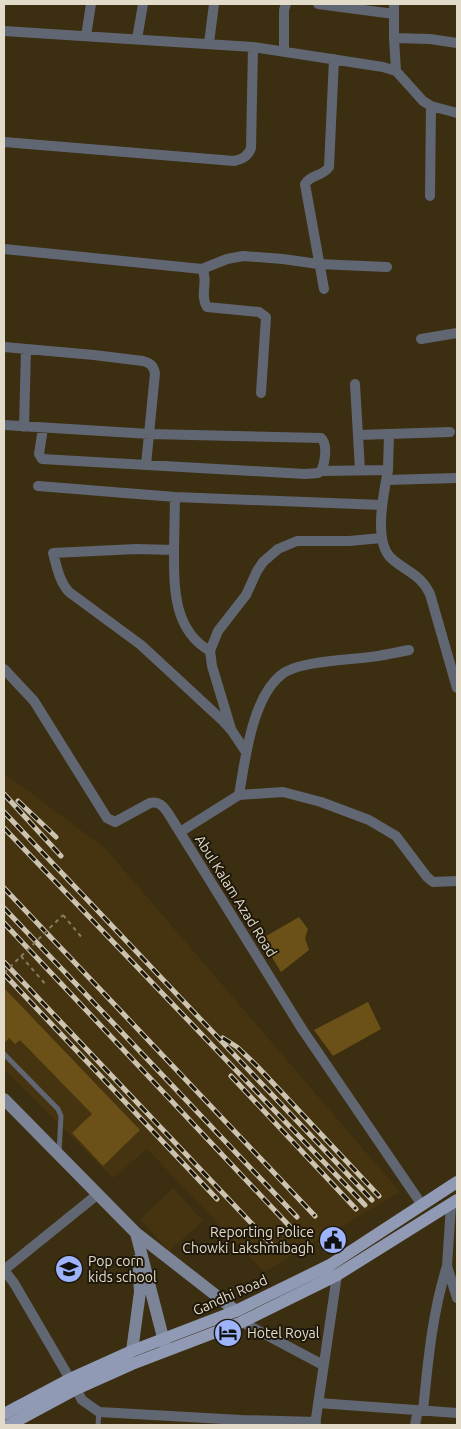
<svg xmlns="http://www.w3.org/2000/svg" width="461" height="1429" font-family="Ubuntu,sans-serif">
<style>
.built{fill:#45340f}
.building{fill:#6b5118}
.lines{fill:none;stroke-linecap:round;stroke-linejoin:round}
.path{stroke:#867b63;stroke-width:2;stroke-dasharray:4 4;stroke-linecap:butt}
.lane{stroke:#616673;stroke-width:5}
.street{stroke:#616673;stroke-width:10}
.secondary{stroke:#7c8498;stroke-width:12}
.primary{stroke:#919ab5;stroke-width:12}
.rail-casing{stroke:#ccc3b0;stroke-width:5}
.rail{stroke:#1e180b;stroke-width:3;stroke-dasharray:9;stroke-linecap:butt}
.path-bridge{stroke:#867b63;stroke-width:2;stroke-dasharray:4 4;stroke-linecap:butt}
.labels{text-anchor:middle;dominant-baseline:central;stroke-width:4;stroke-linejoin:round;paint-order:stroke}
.street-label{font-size:14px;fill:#e3dbca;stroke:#1e180b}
.poi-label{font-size:14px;fill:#e3dbca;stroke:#1e180b;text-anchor:start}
</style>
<rect width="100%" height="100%" fill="#3c2e11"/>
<path class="built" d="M4,773L105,848L400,1192L264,1272L147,1149L113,1178L4,1069Z
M173,1188L203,1221L169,1251L140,1219Z"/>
<path class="building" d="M299,917L308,929L305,938L309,950L281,972L261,939Z
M4,988L140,1130L103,1166L72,1133L92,1114L20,1040L15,1044L9,1038L4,1043Z
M368,1002L381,1029L333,1056L314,1030Z
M341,1229L348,1239L325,1253L318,1243Z"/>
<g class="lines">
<path class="path" d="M63,915L83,939
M21,956L46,985"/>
<path class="lane" d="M4,1054L58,1109L61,1116L59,1153
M98,1425L99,1412"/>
<path class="street" d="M318,4L394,14
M394,4V38L396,71
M4,31L253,47L383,67L396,71L423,101L431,106L457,113
M86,36L91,4
M394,38L430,39L457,43
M137,39L143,4
M209,43L214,4
M284,52V10L286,4
M4,142L234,161C243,159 248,156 251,148L253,47
M430,196L431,106
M4,249L202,269C209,281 199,295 207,307L259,312L266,317L261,393
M202,269L227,259L243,256L283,259L318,264L387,267
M324,289L305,184C311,174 322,177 329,167L334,59
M421,339L457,333
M4,347L94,355L143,361C150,363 153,365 155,373L146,465
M355,384L360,470
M4,425L150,434L321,438C328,444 325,463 321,471L318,473L305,474L42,459L39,454L43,428
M24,427L26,349
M358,435L450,432
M388,470L389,434
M321,471L388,470C384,492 373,541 391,558C406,572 420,573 430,594L457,688
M386,480L457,478
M38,486L175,497L382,505
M174,550L175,497
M210,651C173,630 174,587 174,550L136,549L53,553C57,567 59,581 69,592L141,645L222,720L232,731L246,752
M4,669L34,701L107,818L115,822L150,803C159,801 163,806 168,813L302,1029L422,1205
M231,729L212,666L210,651L218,631L246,595L257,571L263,562L278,549L297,541H349L382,538
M239,795C245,760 252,698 281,675C299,660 355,660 378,656C389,654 399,652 409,650
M180,832L239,795L283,792L321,802L369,820L396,836L427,877L433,882L457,881
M451,1205L447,1266L457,1298
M4,1270L14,1283L70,1379
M4,1270L98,1194
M242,1322L323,1365
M76,1389L82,1400L99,1412L241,1420L316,1422
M318,1403L457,1413
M423,1411C428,1361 432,1314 447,1266
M315,1425L337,1275
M415,1425L418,1410"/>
<path class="secondary" d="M4,1099L136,1233L236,1311
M136,1233L166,1349
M132,1351L140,1292L138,1260"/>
<path class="primary" d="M4,1414L70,1379L132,1351L236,1311L330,1265L457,1182
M9,1425L76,1389L132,1364L242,1322L337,1275L457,1200"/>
<g class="rail-casing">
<path id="rail" d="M4,794L61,856
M18,801L56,837
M4,812L372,1200
M4,828L365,1205
M4,888L315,1216
M4,908L297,1217
M4,923L295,1232
M4,962L271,1244
M4,974L217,1199
M223,1038L237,1047L256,1065L379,1196
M231,1076L356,1209"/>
</g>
<use href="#rail" class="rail"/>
<path class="path-bridge" d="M4,973L63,915"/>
</g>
<defs>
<g id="civic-disc" transform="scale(1.4375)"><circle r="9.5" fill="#9db4fd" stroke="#1e180b"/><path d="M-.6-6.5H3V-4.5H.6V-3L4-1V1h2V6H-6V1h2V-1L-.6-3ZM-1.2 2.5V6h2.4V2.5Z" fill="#111"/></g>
<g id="school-disc" transform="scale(1.4375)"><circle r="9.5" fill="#9db4fd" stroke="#1e180b"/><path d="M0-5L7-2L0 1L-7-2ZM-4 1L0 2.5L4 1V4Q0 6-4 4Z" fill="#111"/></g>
<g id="hotel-disc" transform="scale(1.4375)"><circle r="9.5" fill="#9db4fd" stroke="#1e180b"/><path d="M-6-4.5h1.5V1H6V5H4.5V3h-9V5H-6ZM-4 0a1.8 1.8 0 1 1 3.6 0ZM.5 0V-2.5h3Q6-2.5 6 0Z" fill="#111"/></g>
</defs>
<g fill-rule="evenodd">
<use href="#civic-disc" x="333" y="1240"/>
<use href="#school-disc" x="69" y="1269"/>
<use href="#hotel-disc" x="228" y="1333"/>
</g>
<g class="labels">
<g class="street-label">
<text transform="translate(236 896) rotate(58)">Abul Kalam Azad Road</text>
<text transform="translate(230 1295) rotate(-24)">Gandhi Road</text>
</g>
<g class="poi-label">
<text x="314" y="1232" text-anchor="end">Reporting Police<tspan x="314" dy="16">Chowki Lakshmibagh</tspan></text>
<text x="88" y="1261">Pop corn<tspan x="88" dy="16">kids school</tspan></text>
<text x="247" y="1333">Hotel Royal</text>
</g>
</g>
<rect width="461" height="1429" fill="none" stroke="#e3dbca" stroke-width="10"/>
</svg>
